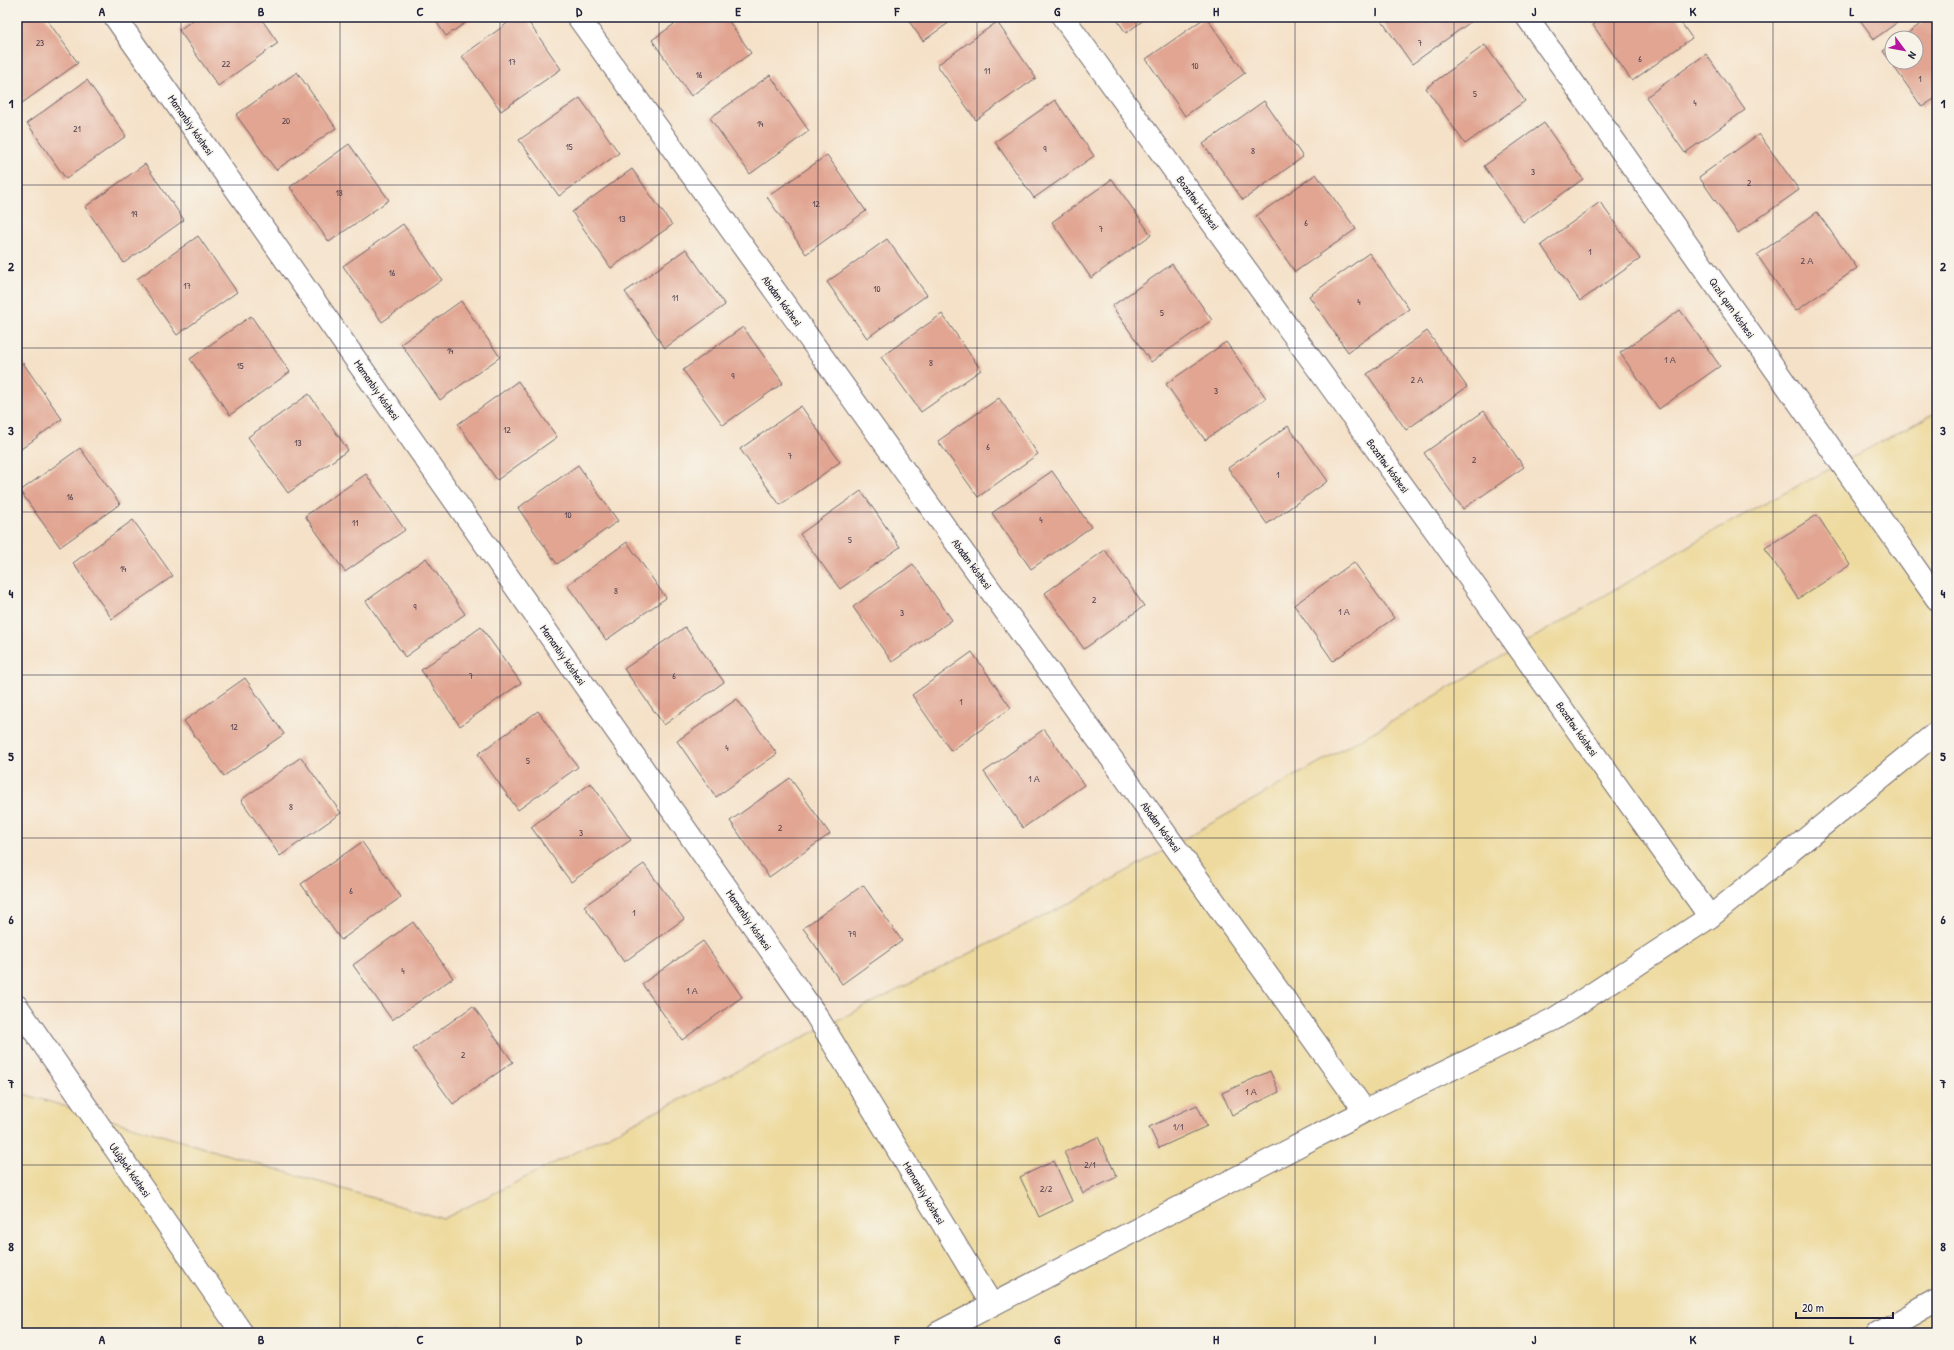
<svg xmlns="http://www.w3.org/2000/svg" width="1954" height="1350" font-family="'Patrick Hand',sans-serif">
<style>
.sand{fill:#eeda9e;stroke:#887e6c}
.building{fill:#e1a592}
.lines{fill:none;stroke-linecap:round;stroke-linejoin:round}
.minor-casing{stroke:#6c656c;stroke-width:24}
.major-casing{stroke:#6c656c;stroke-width:24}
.minor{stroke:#fff;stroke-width:22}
.major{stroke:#fff;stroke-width:22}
.grid{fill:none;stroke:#22223b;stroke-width:1;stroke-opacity:0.55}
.labels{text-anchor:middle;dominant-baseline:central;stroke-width:3;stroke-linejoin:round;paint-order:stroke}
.number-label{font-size:9px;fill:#524351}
.street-label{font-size:11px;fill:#22223b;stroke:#f7f3e8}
.neatline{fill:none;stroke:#22223b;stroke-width:1.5}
.grid-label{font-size:13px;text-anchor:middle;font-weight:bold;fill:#22223b}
</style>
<rect width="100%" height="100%" fill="#f7f3e8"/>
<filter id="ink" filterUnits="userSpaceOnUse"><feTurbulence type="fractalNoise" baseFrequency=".025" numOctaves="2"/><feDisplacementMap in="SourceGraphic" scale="8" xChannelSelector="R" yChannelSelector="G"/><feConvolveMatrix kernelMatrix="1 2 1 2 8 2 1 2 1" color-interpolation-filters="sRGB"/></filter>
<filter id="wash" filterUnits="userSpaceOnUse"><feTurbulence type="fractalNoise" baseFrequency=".012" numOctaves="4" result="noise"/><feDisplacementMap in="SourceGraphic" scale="16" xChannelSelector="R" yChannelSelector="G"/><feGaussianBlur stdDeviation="0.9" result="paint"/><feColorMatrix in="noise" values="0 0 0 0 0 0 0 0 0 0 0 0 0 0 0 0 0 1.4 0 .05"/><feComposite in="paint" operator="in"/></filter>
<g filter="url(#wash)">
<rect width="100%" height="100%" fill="#f5e1c8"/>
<path class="sand" d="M1937,412V1333H17V1092L443,1219L1072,902L1398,718L1717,529Z"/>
<g id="blocks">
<path class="building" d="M25,17H45L78,63L18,106L17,23Z
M197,17H260L278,43L218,86L179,30Z
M433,17H474L446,36Z
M516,17H525L561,69L501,111L462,56Z
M684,17H726L751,53L691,96L652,40Z
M906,17H957L923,41Z
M1115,17H1148L1126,33Z
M1206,17L1245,73L1185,116L1146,59Z
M1379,17H1469L1472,21L1412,64Z
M1604,17H1677L1692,38L1632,81L1593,25Z
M1858,17H1905L1874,39Z
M1930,17H1937V97L1922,107L1883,51L1892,45V62H1916V38H1901Z
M997,22L1036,78L976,120L937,65Z
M1485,45L1525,101L1465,144L1426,88Z
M1706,54L1745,110L1685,153L1646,97Z
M297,72L336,128L276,170L236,115Z
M770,75L809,131L750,174L710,118Z
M87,80L126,136L66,179L27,123Z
M580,98L619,153L559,196L519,140Z
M1055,100L1094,156L1034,198L995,142Z
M1264,101L1303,157L1243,200L1203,144Z
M1544,123L1583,179L1523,222L1484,166Z
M1759,134L1799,190L1738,233L1699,177Z
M349,144L389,200L329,242L290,187Z
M827,155L866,211L806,254L767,197Z
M145,164L184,220L124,263L85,207Z
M632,169L672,225L611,268L572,212Z
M1316,174L1356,229L1295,272L1256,216Z
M1112,179L1151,235L1091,278L1052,222Z
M1600,202L1640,259L1580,301L1541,245Z
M1817,212L1857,268L1796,311L1757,255Z
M403,224L442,280L382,322L343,266Z
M198,236L237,292L177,335L137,279Z
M887,239L927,295L867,338L827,282Z
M686,249L725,305L665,348L625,292Z
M1369,253L1409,309L1348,352L1309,296Z
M1172,264L1212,320L1151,362L1112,306Z
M461,301L500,357L440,400L401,344Z
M1680,310L1720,366L1659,409L1620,353Z
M942,314L981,370L921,412L881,357Z
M251,316L290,372L230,415L190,359Z
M743,327L783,383L723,425L683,370Z
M1427,331L1467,387L1406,430L1367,374Z
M1226,342L1266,398L1205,440L1166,384Z
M23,363L62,419L17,452V368Z
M518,381L557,437L497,480L458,424Z
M309,394L348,450L288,493L248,437Z
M999,398L1038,454L978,497L938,441Z
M801,406L840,462L780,505L740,449Z
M1484,411L1524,467L1463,509L1424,453Z
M1288,426L1328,481L1267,524L1228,468Z
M80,448L120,504L60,547L20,491Z
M578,465L618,521L557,564L518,508Z
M1052,471L1091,527L1031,569L992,513Z
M366,474L405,530L345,572L305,516Z
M861,491L900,547L840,589L800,534Z
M1817,515L1850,565L1798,599L1765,548Z
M133,520L173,576L112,619L73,563Z
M627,542L666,598L606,640L567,585Z
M1105,550L1144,606L1084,649L1045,593Z
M426,558L465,614L405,657L366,601Z
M1354,562L1394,618L1333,661L1294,605Z
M913,564L952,620L892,662L853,607Z
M481,627L521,683L460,726L421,670Z
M685,627L724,682L664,725L624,669Z
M972,652L1011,708L951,751L912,695Z
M245,678L284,734L224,776L184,721Z
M737,699L777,754L716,797L677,741Z
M538,711L578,767L518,810L478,754Z
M1044,729L1084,785L1023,828L984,772Z
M301,757L341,813L280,856L241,800Z
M790,778L830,834L769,877L730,821Z
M591,783L631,840L571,882L531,827Z
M362,842L401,897L341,940L301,884Z
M644,864L684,919L624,962L584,906Z
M863,885L902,941L842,984L803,928Z
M413,922L453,978L392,1020L353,965Z
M703,941L742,997L682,1040L642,984Z
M473,1006L513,1062L453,1104L413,1049Z
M1270,1071L1279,1092L1232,1115L1222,1093Z
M1197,1105L1207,1126L1159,1148L1149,1127Z
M1098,1137L1117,1177L1083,1193L1064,1152Z
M1054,1161L1072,1201L1039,1217L1020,1177Z"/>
</g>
</g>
<g filter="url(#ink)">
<use href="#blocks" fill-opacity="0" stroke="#6c656c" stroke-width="1"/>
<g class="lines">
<g class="minor-casing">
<path id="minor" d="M115,17L816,1015L992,1305
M578,17L1365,1111
M1063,17L1445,544L1710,917
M1527,17L1937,599
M17,1006L242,1333
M938,1333L1365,1111L1554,1019L1710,917L1937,732"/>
</g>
<g class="major-casing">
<path id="major" d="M1879,1333L1937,1300"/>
</g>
<use href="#minor" class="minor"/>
<use href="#major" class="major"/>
</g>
</g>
<path class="grid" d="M181,17V1333M340,17V1333M500,17V1333M659,17V1333M818,17V1333M977,17V1333M1136,17V1333M1295,17V1333M1454,17V1333M1614,17V1333M1773,17V1333M17,185H1937M17,348H1937M17,512H1937M17,675H1937M17,838H1937M17,1002H1937M17,1165H1937"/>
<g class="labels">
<g class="number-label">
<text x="40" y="43">23</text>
<text x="1420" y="43">7</text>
<text x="1640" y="59">6</text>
<text x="512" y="62">17</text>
<text x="226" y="64">22</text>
<text x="1195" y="66">10</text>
<text x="987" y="71">11</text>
<text x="699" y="75">16</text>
<text x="1920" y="79">1</text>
<text x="1475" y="94">5</text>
<text x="1695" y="103">4</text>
<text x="286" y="121">20</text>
<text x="760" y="124">14</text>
<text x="77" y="129">21</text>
<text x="569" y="147">15</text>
<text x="1045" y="149">9</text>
<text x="1253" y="151">8</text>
<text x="1533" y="172">3</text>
<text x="1749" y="183">2</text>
<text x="339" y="193">18</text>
<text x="816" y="204">12</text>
<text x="134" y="214">19</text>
<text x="622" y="219">13</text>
<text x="1306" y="223">6</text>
<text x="1101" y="229">7</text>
<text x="1590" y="252">1</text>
<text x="1807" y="261">2 А</text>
<text x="392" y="273">16</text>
<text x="187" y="286">17</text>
<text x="877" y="289">10</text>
<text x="675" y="298">11</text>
<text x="1359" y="302">4</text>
<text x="1162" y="313">5</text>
<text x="450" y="351">14</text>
<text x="1670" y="360">1 А</text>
<text x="931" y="363">8</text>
<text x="240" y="366">15</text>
<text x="733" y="376">9</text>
<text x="1417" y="380">2 А</text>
<text x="1216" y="391">3</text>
<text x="507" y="430">12</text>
<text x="298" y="443">13</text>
<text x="988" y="447">6</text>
<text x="790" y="456">7</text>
<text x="1474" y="460">2</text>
<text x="1278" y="475">1</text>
<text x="70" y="497">16</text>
<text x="568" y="515">10</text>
<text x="1041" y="520">4</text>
<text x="355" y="523">11</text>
<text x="850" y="540">5</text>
<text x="123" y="569">14</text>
<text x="616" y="591">8</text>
<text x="1094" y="600">2</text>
<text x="415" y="607">9</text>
<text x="1344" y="612">1 А</text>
<text x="902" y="613">3</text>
<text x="471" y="676">7</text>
<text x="674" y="676">6</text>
<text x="961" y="702">1</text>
<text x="234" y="727">12</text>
<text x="727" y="748">4</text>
<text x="528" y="761">5</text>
<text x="1034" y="779">1 А</text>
<text x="291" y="807">8</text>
<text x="780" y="828">2</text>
<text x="581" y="833">3</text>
<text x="351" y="891">6</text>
<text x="634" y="913">1</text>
<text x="852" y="934">79</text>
<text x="403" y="971">4</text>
<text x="692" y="991">1 А</text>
<text x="463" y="1055">2</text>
<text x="1251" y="1092">1 А</text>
<text x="1178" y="1127">1/1</text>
<text x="1090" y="1165">2/1</text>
<text x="1046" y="1189">2/2</text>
</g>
<g class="street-label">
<text transform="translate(191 125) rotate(55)">Mamanbiy kóshesi</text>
<text transform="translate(1198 203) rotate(54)">Bozataw kóshesi</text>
<text transform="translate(782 301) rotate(54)">Abadan kóshesi</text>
<text transform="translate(1732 308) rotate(55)">Qızıl qum kóshesi</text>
<text transform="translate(377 390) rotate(55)">Mamanbiy kóshesi</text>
<text transform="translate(1388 466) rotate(54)">Bozataw kóshesi</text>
<text transform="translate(972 564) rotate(54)">Abadan kóshesi</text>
<text transform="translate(563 655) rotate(55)">Mamanbiy kóshesi</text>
<text transform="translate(1577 729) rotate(55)">Bozataw kóshesi</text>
<text transform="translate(1161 827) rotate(54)">Abadan kóshesi</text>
<text transform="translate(749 920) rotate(55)">Mamanbiy kóshesi</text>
<text transform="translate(130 1170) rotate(55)">Uluǵbek kóshesi</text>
<text transform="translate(924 1193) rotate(59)">Mamanbiy kóshesi</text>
</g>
</g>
<rect width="1954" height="1350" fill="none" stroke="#f7f3e8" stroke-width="44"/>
<g transform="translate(1904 50) rotate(122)"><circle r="19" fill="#f7f3e8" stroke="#a29fa3"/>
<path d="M0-3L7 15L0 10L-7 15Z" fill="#b5179e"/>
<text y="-6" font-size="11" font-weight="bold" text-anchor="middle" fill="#22223b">N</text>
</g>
<path d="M1796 1312v6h97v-6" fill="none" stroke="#22223b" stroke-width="2"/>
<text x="1802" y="1312" font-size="12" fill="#22223b" stroke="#f7f3e8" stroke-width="3" paint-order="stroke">20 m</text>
<rect x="22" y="22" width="1910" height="1306" class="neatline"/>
<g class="grid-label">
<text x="102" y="16">A</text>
<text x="261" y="16">B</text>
<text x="420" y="16">C</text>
<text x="579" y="16">D</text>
<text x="738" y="16">E</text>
<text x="897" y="16">F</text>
<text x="1057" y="16">G</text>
<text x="1216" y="16">H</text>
<text x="1375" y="16">I</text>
<text x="1534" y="16">J</text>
<text x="1693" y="16">K</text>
<text x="1852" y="16">L</text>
<text x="11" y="108">1</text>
<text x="1943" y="108">1</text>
<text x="11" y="271">2</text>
<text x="1943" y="271">2</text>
<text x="11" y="435">3</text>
<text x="1943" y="435">3</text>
<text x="11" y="598">4</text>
<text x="1943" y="598">4</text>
<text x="11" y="761">5</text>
<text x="1943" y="761">5</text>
<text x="11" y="924">6</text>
<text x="1943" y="924">6</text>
<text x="11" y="1088">7</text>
<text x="1943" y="1088">7</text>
<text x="11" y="1251">8</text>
<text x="1943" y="1251">8</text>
<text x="102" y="1344">A</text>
<text x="261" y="1344">B</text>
<text x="420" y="1344">C</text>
<text x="579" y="1344">D</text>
<text x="738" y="1344">E</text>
<text x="897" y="1344">F</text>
<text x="1057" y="1344">G</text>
<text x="1216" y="1344">H</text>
<text x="1375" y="1344">I</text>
<text x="1534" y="1344">J</text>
<text x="1693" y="1344">K</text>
<text x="1852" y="1344">L</text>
</g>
</svg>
